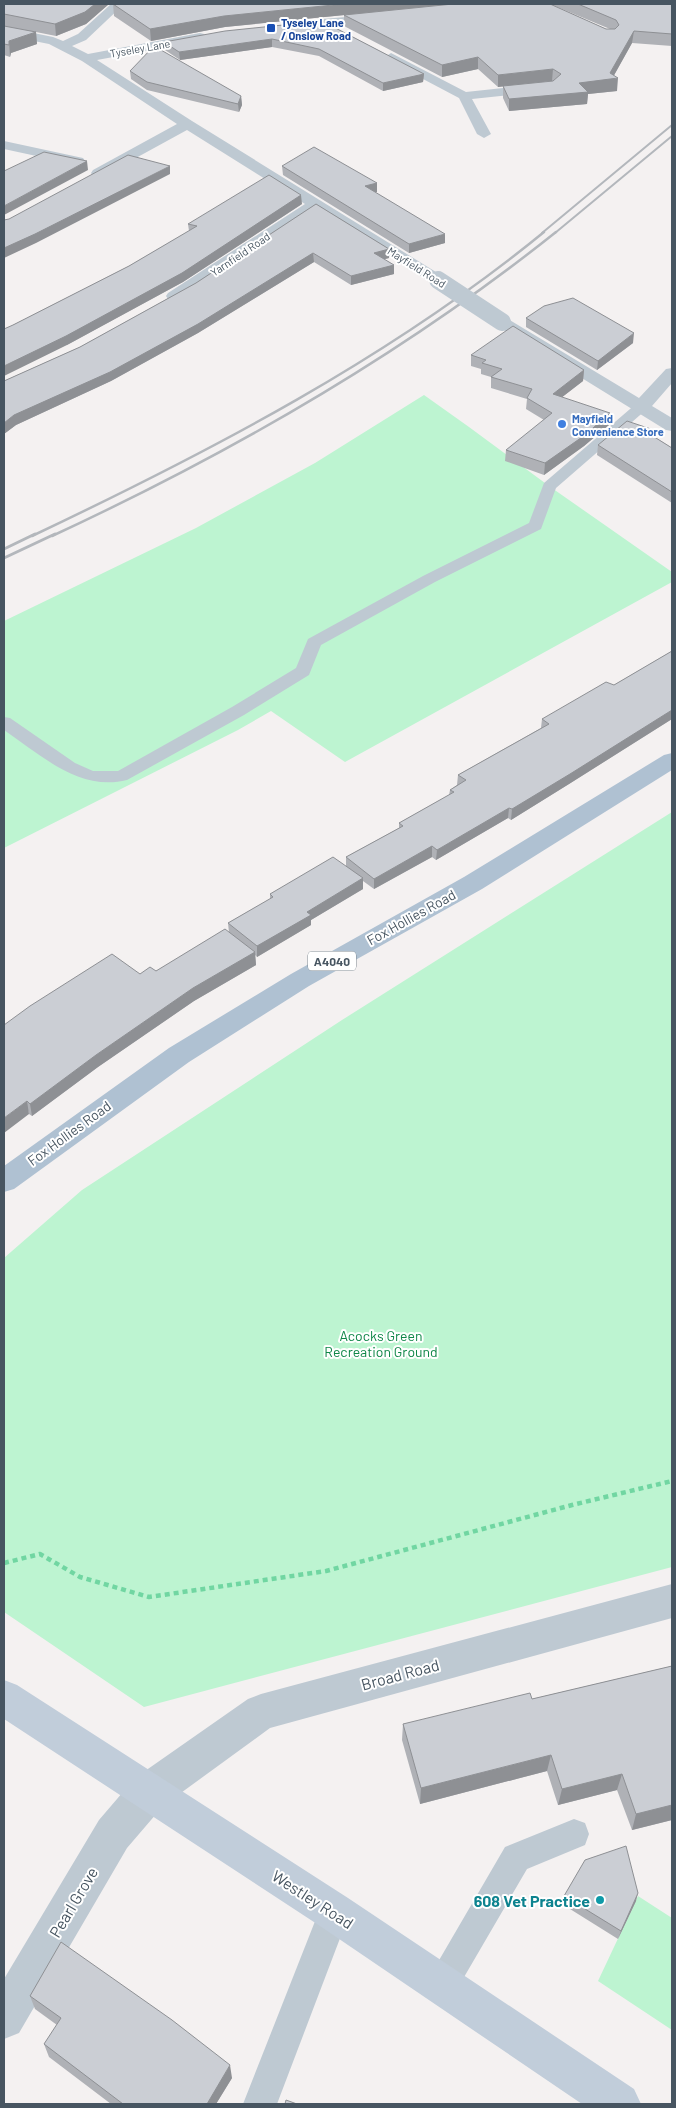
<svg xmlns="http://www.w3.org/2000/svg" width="676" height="2108" font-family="Barlow,sans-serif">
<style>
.green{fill:#bdf4d1}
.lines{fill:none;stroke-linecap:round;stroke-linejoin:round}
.path{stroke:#71d6a2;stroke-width:4.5;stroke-dasharray:5 4;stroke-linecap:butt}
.service{fill:#bec9d2;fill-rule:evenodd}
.minor{fill:#bec9d2;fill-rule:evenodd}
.secondary{fill:#c1cdda;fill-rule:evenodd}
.primary{fill:#afc1d2;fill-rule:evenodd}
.rail-far2{stroke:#b3b7bc;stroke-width:2}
.rail-far1{stroke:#b3b7bc;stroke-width:2.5}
.rail{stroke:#b3b7bc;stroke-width:3}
.minor-bridge{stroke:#bec9d2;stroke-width:18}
.wall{fill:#afb1b6}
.shaded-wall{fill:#8e9094}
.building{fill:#cbced4;stroke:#8e9094}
.transit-dot{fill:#1a4fb4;stroke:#fff;stroke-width:2}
.shop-dot{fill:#3f7fe0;stroke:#fff;stroke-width:2}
.culture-dot{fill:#0f9aa8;stroke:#fff;stroke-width:2}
.labels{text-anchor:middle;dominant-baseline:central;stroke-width:4;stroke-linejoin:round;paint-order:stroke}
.far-transit-label{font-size:11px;font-weight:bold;fill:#164399;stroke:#fff;text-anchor:start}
.far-street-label{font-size:11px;fill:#475561;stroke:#fff}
.far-shop-label{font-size:11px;font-weight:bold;fill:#366cbe;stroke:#fff;text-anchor:start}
.shield{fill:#fff;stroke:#7e8890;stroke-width:1}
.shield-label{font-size:12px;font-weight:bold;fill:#475561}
.street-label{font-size:14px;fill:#475561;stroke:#fff}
.park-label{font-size:14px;fill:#0e8647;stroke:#fff}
.near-street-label{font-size:16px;fill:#475561;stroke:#fff}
.near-culture-label{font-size:16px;font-weight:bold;fill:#0d838f;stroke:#fff;text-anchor:end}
</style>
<rect width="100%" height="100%" fill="#f4f1f1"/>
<path class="green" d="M424,395L469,427L549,486L672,572V582L345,762L271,711L238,730L4,848V621L196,528L315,463Z
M672,812V1567L144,1707L4,1612V1258L82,1190L342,1020Z
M638,1896L672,1918V2030L598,1981Z"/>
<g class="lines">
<path class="path" d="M4,1563L40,1554L80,1577L149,1597L326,1571L572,1505L672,1481"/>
<path class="service" d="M642,402L649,406L647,409L556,488L541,529L435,582L321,645L309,675L244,715L127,780C79,792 41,755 4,730V717L10,718L75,763L93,771H118L232,707L296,668L308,639L423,576L529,523L544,483L637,403Z
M574,1819L585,1823L589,1834L585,1845L527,1869L453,1996L442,2001L431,1996L426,1985L431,1974L505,1847Z
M334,1896L345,1901L350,1912L277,2104H243L323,1901Z"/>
<path class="minor" d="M111,4H124L86,40L72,46L88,54L200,33L204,34L206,37L204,40L200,41L97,60L192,121L444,277L446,280L444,283H432L315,210L180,299H168L166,296L168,293L305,204L187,130L103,176H93L91,173L93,170L177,124L82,61L49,44L4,35V27L53,37L63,41L78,34Z
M381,14L385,15L387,18L385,21L287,30L281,26L287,22Z
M391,53L466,92L539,84L545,88L539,92L472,99L491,134L484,138L477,134L459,98L387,60L385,57Z
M4,141L83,158L85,161L78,165L4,149Z
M502,317L508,319L639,398L666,369L672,368V383L652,406L672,418V431L666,430L496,325L494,322L496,319Z
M672,1584V1618L270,1728L163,1806L127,1848L19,2033L4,2039V1979L99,1820L135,1778L248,1699L261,1694Z"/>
<path class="secondary" d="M4,1680L17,1685L348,1898L634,2089L641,2104H582L320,1926L4,1719Z"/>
<path class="primary" d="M672,753V770L482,889L309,986L189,1062L14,1189L4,1192V1166L169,1048L291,974L464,877L664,755Z"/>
<path class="rail-far2" d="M542,233L672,125
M555,233L672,136"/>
<path class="rail-far1" d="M32,536C211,451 390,358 544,232
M52,536C231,453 402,355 556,232"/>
<path class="rail" d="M4,549L35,534
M4,558L55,534"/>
<path class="minor-bridge" d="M438,280L502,322"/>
</g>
<path class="wall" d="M4,4H109L86,24L56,36L36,32L37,44L11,53L10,57L4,55Z
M113,4H550L606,29H610L550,4H672V46L632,43L614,75L617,91L588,94L587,104L509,111L503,98V86L498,87L478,69L442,77L344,26V15L225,27L151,41L114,16Z
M322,21L424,74L423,82L383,91L319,56L272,47L180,60L165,50L164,42Z
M130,71L241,96L242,105L239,112L147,90L131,79Z
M282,166L377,183V192H375L445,243L409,253L283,175Z
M302,204L183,282L67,345L13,325L129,266L189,231L188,224Z
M316,204L389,249V258L384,259L394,265V274L351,285L314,262L198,333L111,381L16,425L4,434V381L80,347L196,283Z
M526,318L633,343L597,370L526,327Z
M471,355L584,370L583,381L562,397L609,425L584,446L544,475L505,461L506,450L544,420L526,409L527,399L491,388V377L481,374V369L471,366Z
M651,429L650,434L672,448V503L597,455L598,445Z
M672,651V719L569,784L511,820L508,818L436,860L432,857L374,889L363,881V889L311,920V925L257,957L255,955L256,965L194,1001L98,1067L32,1116L29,1114L4,1025L140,974L156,971L229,933L228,923L270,899V894L346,866V857L399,828V823L449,795L450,790L457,785L458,775L541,728L542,719L614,685Z
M672,1666V1820L632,1830L617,1790L558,1805L547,1771L420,1804L402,1740L403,1724L532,1699Z
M564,1896L636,1901L618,1939L562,1904Z
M30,1996L232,2078L216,2104H111L49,2057L44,2044L57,2025L35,2009Z"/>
<path class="shaded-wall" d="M95,4H109L86,24L56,36L55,24Z
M343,4H456L225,27L151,41L150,29L224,16Z
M634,31L632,43L612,79L618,78L617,91L588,94L587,104L509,111V99L579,83L610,73Z
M36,32L37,44L11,53L10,57L9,41Z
M272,39V47L180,60L179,52Z
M478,57V69L442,77V65Z
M553,69L552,81L498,87V75Z
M424,74L423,82L383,91V83Z
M241,96L242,105L239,112L238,104Z
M87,161L88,170L4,215V206Z
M170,166V174L36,243L4,258V248Z
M377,183V192L365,195V186Z
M301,195L302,204L183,282L67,345L4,376V366Z
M445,234V243L409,253V244Z
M389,249V258L374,262V253Z
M313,253L314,262L198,333L111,381L16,425L4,434V423L14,415Z
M394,265V274L351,285V276Z
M634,333L633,343L597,370L598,361Z
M584,370L583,381L552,405L553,394Z
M610,413L609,425L584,446L544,475L545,463Z
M672,710V719L569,784L511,820L512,809Z
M509,808L508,818L436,860L437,850Z
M432,846V857L374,889V879Z
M363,878V889L311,920V925L257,957V946L307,912Z
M255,952L256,965L194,1001L98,1067L32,1116L30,1104L96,1055L193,988Z
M27,1101L29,1114L4,1133V1118Z
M551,1755L547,1771L420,1804L421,1788Z
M622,1774L617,1790L558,1805L562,1789Z
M672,1805V1820L632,1830L636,1814Z
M638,1893L636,1901L618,1939L621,1931Z
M230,2065L232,2078L216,2104H207Z"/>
<path class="building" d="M4,4H95L85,12L55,24L4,14Z
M113,4H343L224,16L150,29Z
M453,4H550L606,29H615L619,25L616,20L578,4H672V34L634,31L610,73L618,78L579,83L588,92L509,99L503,86L553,81L561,74L553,69L498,75L478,57L442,65L344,15Z
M322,21L424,74L383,83L319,49L272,39L179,52L164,42L225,31Z
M4,26L36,32L9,41V45L4,44Z
M154,46L241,96L238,104L147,82L130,71Z
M314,147L377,183L365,186L445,234L409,244L282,166Z
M44,152L87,161L4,206V171Z
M128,155L170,166L35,234L4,248V220L9,219Z
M269,175L301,195L182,273L66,336L4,366V329L13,325L129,266L197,226L188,224Z
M316,204L389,249L374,253L394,265L351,276L313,253L198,324L110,372L14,415L4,423V381L80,347L196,283Z
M573,298L634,333L598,361L526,318L544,306Z
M513,326L584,370L553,394L610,413L585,435L545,463L506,450L552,413L527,398L532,389L491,377L502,369L482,363L486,360L471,355Z
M627,421L651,429L648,433L672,448V492L598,445Z
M672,651V710L570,774L512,809L509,808L437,850L432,846L374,879L346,857L403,826L399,823L454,792L450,790L466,780L458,775L549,724L542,719L606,682L614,685Z
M333,857L363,878L307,912L311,915L257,946L228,923L273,897L270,894Z
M225,929L255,952L193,988L96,1055L30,1104L27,1101L4,1118V1025L30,1006L112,954L140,974L150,967L156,971Z
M672,1666V1805L636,1814L622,1774L562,1789L551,1755L421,1788L403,1724L530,1693L532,1699Z
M626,1846L638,1893L621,1931L564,1896L585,1860Z
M61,1942L172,2020L230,2065L207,2104H123L44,2044L61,2018L30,1996Z
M286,2100L297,2104H285Z"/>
<rect class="transit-dot" x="266" y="23" width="10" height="10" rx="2.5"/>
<circle class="shop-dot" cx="562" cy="424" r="5"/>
<circle class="culture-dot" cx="600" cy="1900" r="5"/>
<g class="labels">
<g class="far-transit-label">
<text x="281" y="22">Tyseley Lane<tspan x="281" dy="13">/ Onslow Road</tspan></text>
</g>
<g class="far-street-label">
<text transform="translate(140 48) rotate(-10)">Tyseley Lane</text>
<text transform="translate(240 254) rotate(-34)">Yarnfield Road</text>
<text transform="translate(417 267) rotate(32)">Mayfield Road</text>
</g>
<g class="far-shop-label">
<text x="572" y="418">Mayfield<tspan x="572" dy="13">Convenience Store</tspan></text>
</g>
<rect class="shield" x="308" y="951.5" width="48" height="19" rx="4"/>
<g class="shield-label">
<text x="332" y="961">A4040</text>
</g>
<g class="street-label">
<text transform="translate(411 917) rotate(-29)">Fox Hollies Road</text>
<text transform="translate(69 1133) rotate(-36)">Fox Hollies Road</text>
</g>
<g class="park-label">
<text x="381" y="1335">Acocks Green<tspan x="381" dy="16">Recreation Ground</tspan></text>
</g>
<g class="near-street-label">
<text transform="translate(400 1674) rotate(-15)">Broad Road</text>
<text transform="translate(313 1899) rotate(33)">Westley Road</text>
<text transform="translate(73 1902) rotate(-59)">Pearl Grove</text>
</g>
<g class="near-culture-label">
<text x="590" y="1900">608 Vet Practice</text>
</g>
</g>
<rect width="676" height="2108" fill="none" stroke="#475561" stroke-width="10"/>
</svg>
